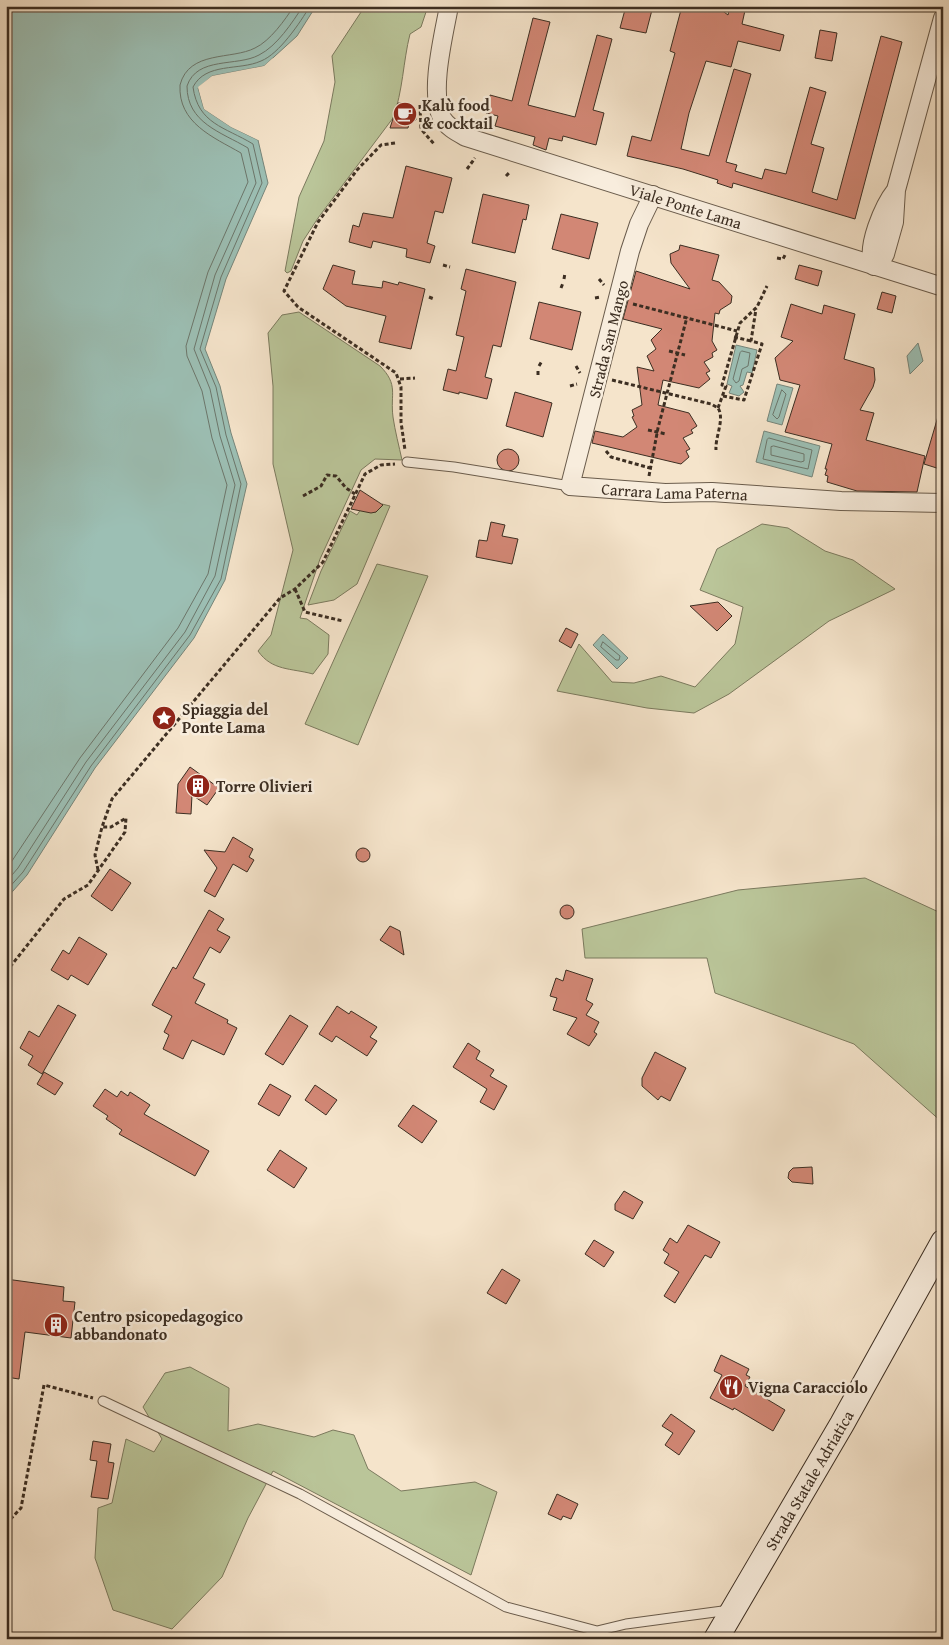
<svg xmlns="http://www.w3.org/2000/svg" width="949" height="1645" font-family="'Gentium Book Plus',serif">
<style>
.green{fill:#bac599;stroke:#7b7a5e}
.water{fill:#9cbfb4;stroke:#76857a}
.pier{fill:#f5e4cb}
.lines{fill:none;stroke-linecap:round;stroke-linejoin:round}
.shore{stroke:#6c766b;stroke-width:1}
.building{fill:#d28775;stroke:#3c2e22}
.service-casing{stroke:#6a5c4c;stroke-width:11}
.minor-casing{stroke:#6a5c4c;stroke-width:20}
.secondary-casing{stroke:#3c2e22;stroke-width:26}
.path{stroke:#3c2e22;stroke-width:3;stroke-dasharray:4 2.5;stroke-linecap:butt}
.service{stroke:#f8eddd;stroke-width:9}
.minor{stroke:#f8eddd;stroke-width:18}
.secondary{stroke:#f8eddd;stroke-width:24}
.labels{text-anchor:middle;dominant-baseline:central;stroke-width:5;stroke-linejoin:round;paint-order:stroke}
.poi-label{font-size:16px;font-weight:bold;fill:#3c2e22;stroke:#f8eddd;text-anchor:start}
.street-label{font-size:16px;fill:#3c2e22;stroke:#f8eddd}
</style>
<rect width="100%" height="100%" fill="#f5e4cb"/>
<filter id="stains"><feTurbulence type="fractalNoise" baseFrequency=".004" numOctaves="4"/><feColorMatrix values="0 0 0 0 .2 0 0 0 0 .09 0 0 0 0 .02 0 0 0 .5 -.17"/></filter>
<radialGradient id="worn" r=".72"><stop offset=".6" stop-color="#630" stop-opacity="0"/><stop offset="1" stop-color="#630" stop-opacity=".3"/></radialGradient>
<path class="green" d="M365,6H428L421,27L410,34C403,62 403,91 393,118L318,218L303,241L291,271L287,273L285,271L299,197L324,141L335,82L332,56Z
M299,312L380,366C399,385 390,394 393,417C395,431 399,446 402,460L375,459L361,470L320,559L300,618L307,619L329,635L328,654L313,674C291,668 272,671 258,651L271,635L293,550L273,464V386L268,333L282,315Z
M382,504L390,506L357,584L334,600L308,605L321,571L350,511L357,515L363,506L368,512H376Z
M762,524L788,528L825,551L853,560L895,589L829,621L729,694L694,713L647,708L557,691L579,644L612,682L634,683L661,676L695,687L735,644L743,607L700,590L717,549Z
M377,564L428,576L358,745L305,724Z
M865,878L943,914V1123L854,1044L715,993L707,958H585L582,929L738,890Z
M190,1367L229,1388L228,1431L258,1424L314,1437L333,1430L354,1435L368,1469L401,1491L475,1482L497,1492L471,1575L273,1471L248,1518L222,1577L172,1629L113,1610L95,1558L98,1508L112,1503L126,1439L154,1452L162,1439L143,1407L165,1373Z"/>
<path class="water" d="M6,6H316L297,36L264,66L212,76L198,88L204,109L231,127L258,140L268,183L226,279L205,349L220,386L231,433L247,484L225,580L194,638L95,768L27,875L6,899Z
M918,343L923,361L910,374L907,356Z
M736,345L757,350L752,373L747,372L743,385L740,386L744,392L739,396L729,393L732,386L727,384Z
M777,384L793,388L782,425L767,421Z
M764,431L820,446L812,477L756,462Z
M603,634L628,658L617,669L593,645Z"/>
<path class="pier" d="M273,58L272,62L265,68L213,78L201,88L206,107L232,125L258,137V140L231,127L204,109L198,87L212,76L264,66Z"/>
<g class="lines">
<path class="shore" d="M742,351L750,353L748,366L742,369L739,381L736,383L733,379L740,353Z
M782,390L786,394L779,417L777,419L773,415Z
M769,438L812,450L808,469L763,459L767,440Z
M774,446L804,454V461L801,462L771,455V447Z
M603,642L620,656L619,660H616L601,647Z
M6,870L80,758L178,628L208,574L227,485L212,438L202,391L187,356L186,346L208,272L248,182L241,153C213,137 178,123 180,85C189,50 232,60 255,48C270,41 285,20 294,6
M6,882L18,868L86,762L185,632L215,576L235,485L220,436L210,389L194,349L215,275L256,183L248,148C221,132 187,123 187,86C197,56 237,67 259,55C277,46 292,23 303,6
M6,891L23,872L91,766L190,635L221,579L241,484L226,435L216,387L200,349L221,277L262,183L253,144C225,127 198,124 193,87C206,62 239,71 261,61C279,54 300,23 310,6"/>
</g>
<path class="building" d="M626,6H653L646,33L620,28Z
M682,6H716L728,15L730,6H746L742,24L784,35L780,51L738,41L731,67L706,61L689,113L681,149L709,156L734,69L751,74L726,162L737,165L735,171L762,179L765,169L786,174L810,87L826,92L811,144L824,148L812,192L837,200L881,36L902,42L855,219L733,183L732,188L717,183L718,180L683,169L627,156L632,136L651,141L675,53L670,51Z
M533,18L550,22L528,105L575,117L597,35L612,39L593,110L604,113L596,145L563,136L562,141L549,138L546,150L533,145L535,137L495,126L498,116L486,113L490,95L512,101Z
M820,30L837,33L832,61L815,58Z
M398,103L411,104L416,111V120L409,123L408,128H390Z
M406,166L452,178L443,213L435,211L427,243L435,246L430,263L406,257L407,249L373,241L371,248L349,242L353,225L359,227L363,213L393,218Z
M483,194L529,205L526,220L523,219L515,253L472,243Z
M561,214L598,223L589,259L552,249Z
M680,245L719,255L712,280L719,282L732,296L731,303L720,310L719,314L715,313L712,341L717,350L712,353L713,357L704,362L710,371L706,373L710,379L699,388L663,380L658,405L689,413L697,426L691,430L693,433L683,438L690,449L686,451L689,457L681,464L592,443L595,431L623,437L637,427L632,417L634,416L632,410L642,405L637,367L654,371L647,356L656,349L651,340L662,329L623,319L636,271L690,289L671,263L670,254L679,250Z
M333,265L355,271L352,284L382,288L383,281L398,285L399,282L425,289L411,349L379,342L386,316L346,306L323,289Z
M799,265L822,271L818,286L795,279Z
M466,269L516,282L501,347L493,345L485,377L492,379L487,399L459,392V394L443,390L448,369L456,371L464,337L456,335L466,291L461,289Z
M882,292L896,296L892,313L877,309Z
M539,302L581,312L572,350L530,339Z
M791,304L822,314L824,305L855,314L844,359L874,368L875,380L873,387L860,410L874,413L866,440L925,456L917,492L857,491L827,482L828,476L825,475L827,469H825L832,444L785,432L800,385L780,380L775,358L793,341L781,337Z
M515,392L552,403L543,437L506,426Z
M939,413H943V470L924,464Z
M497 460a11 11 0 1 1 22 0a11 11 0 1 1-22 0Z
M360,490L383,505L376,512L371,513L351,509Z
M491,522L505,525L502,536L518,539L512,564L476,557L479,540L487,541Z
M718,602L732,616L717,631L690,606Z
M566,628L578,634L571,648L559,641Z
M190,767L219,788L207,805L192,795L191,814L176,813L178,784Z
M233,837L253,849L249,857L254,860L247,872L233,864L215,897L204,891L217,868L204,850L225,852Z
M356 855a7 7 0 1 1 14 0a7 7 0 1 1-14 0Z
M110,869L131,883L112,911L91,896Z
M560 912a7 7 0 1 1 14 0a7 7 0 1 1-14 0Z
M209,910L224,919L217,930L230,937L220,953L210,947L193,978L205,984L195,1003L228,1020L227,1023L237,1028L224,1055L192,1040L183,1059L163,1049L169,1035L164,1032L172,1016L152,1005L173,967L176,969Z
M390,926L400,931L404,955L380,940Z
M79,937L107,954L88,985L71,975L68,980L51,970L63,950L69,954Z
M566,970L593,979L586,1000L593,1004L586,1015L599,1022L594,1032L597,1034L589,1046L567,1034L577,1018L553,1010L557,998L550,996L556,978L563,981Z
M58,1005L76,1015L42,1074L28,1065L33,1056L20,1048L29,1031L39,1037Z
M337,1006L349,1014L351,1011L377,1027L370,1037L377,1041L367,1056L336,1036L332,1042L319,1034Z
M290,1015L308,1026L283,1065L265,1054Z
M468,1043L480,1051L476,1059L494,1070L490,1076L507,1086L494,1110L480,1102L487,1089L453,1067Z
M655,1052L686,1068L670,1101L661,1096L658,1100L642,1086V1078Z
M44,1072L63,1083L55,1095L37,1084Z
M270,1084L291,1096L279,1116L258,1104Z
M315,1085L337,1100L326,1115L305,1100Z
M105,1089L117,1097L121,1091L128,1096L130,1092L150,1105L144,1114L209,1151L195,1176L119,1134L122,1130L106,1119L108,1116L93,1106Z
M413,1105L437,1121L422,1143L398,1126Z
M280,1150L307,1168L294,1188L267,1170Z
M812,1167L813,1184L792,1182L788,1178L789,1172L793,1168Z
M624,1191L643,1202L633,1219L615,1210V1204Z
M688,1225L720,1242L711,1258L705,1255L675,1303L664,1296L679,1272L664,1263L669,1254L663,1250L670,1238L677,1243Z
M594,1240L614,1252L604,1267L585,1254Z
M502,1269L520,1280L506,1304L487,1293Z
M6,1279L64,1287L63,1301L75,1302L71,1338L25,1332L19,1379L6,1377Z
M721,1355L749,1369L746,1375L750,1377L745,1386L785,1410L773,1431L734,1408L733,1410L710,1398L722,1375L714,1371Z
M671,1414L695,1431L679,1455L665,1445L673,1433L662,1426Z
M93,1441L111,1444L108,1462L114,1463L108,1499L91,1497L97,1461L90,1460Z
M557,1494L578,1504L571,1519L563,1516L561,1520L548,1514Z"/>
<g class="lines">
<g class="service-casing">
<path id="service" d="M407,462L454,467L570,486
M103,1401L300,1494L506,1607L597,1631L610,1639
M597,1631L626,1624L730,1610"/>
</g>
<g class="minor-casing">
<g id="minor">
<path id="s1" d="M449,6C444,34 429,92 442,118C447,127 457,132 466,137L943,287"/>
<path d="M896,190C884,205 865,248 874,266L881,261L885,254L894,222L896,190L943,18"/>
<path id="s2" d="M653,195L639,224L630,251L570,486L665,493L712,492L841,501L943,503"/>
</g>
</g>
<g class="secondary-casing">
<g id="secondary">
<path id="s3" d="M716,1639L842,1424L943,1242"/>
</g>
</g>
<path class="path" d="M420,105L421,129L434,144
M395,143L381,145L357,170L318,222L284,291L298,307L396,373L401,387V422L405,450
M467,169L475,158
M506,176L510,172
M777,258L783,259L785,255
M443,265L450,267
M564,279L565,273
M599,279L604,285
M561,288L563,283
M429,297L434,299
M595,298L601,297
M633,304L737,331
M734,337L751,341
M669,351L685,355
M539,366L542,361
M576,366L580,373
M538,375V370
M400,379L415,378
M612,380L711,404L718,408C725,419 715,437 716,450
M570,386L577,384
M723,396L744,400L762,344L751,341L756,309
M718,408L726,386L722,385L740,323L757,307L767,286
M648,430L666,434
M606,451L611,457L650,468
M649,476L658,428L687,317
M303,496L321,486L327,475L336,476L346,488L355,494
M295,589L305,612L343,621
M98,870L95,855L102,827
M6,972L64,899L88,885L125,832L126,818L111,827H102L112,799L280,598L295,589L323,562L365,474L381,465L395,464
M6,1524L21,1508L44,1385L93,1398
M6,1635L13,1639"/>
<use href="#service" class="service"/>
<use href="#minor" class="minor"/>
<use href="#secondary" class="secondary"/>
</g>
<defs>
<g id="cafe-disc" transform="scale(1.25)"><circle r="9.5" fill="#8f2418" stroke="#f8eddd"/><path d="M-5.5-4.5H6V0H3Q3 3.5 0 3.5H-2.5Q-5.5 3.5-5.5 0ZM3-3.2v2h1.7v-2ZM-6 4.5H4V6H-6Z" fill="#fff"/></g>
<g id="sight-disc" transform="scale(1.25)"><circle r="9.5" fill="#8f2418" stroke="#f8eddd"/><path d="M0-6L1.8-2.2L6-1.7L2.9 1.2L3.7 5.4L0 3.3L-3.7 5.4L-2.9 1.2L-6-1.7L-1.8-2.2Z" fill="#fff"/></g>
<g id="building-disc" transform="scale(1.25)"><circle r="9.5" fill="#8f2418" stroke="#f8eddd"/><path d="M-4-6H4V6H1V3H-1V6H-4ZM-2.5-4.3h1.7v1.8h-1.7ZM.8-4.3h1.7v1.8H.8ZM-2.5-1h1.7V.8h-1.7ZM.8-1h1.7V.8H.8Z" fill="#fff"/></g>
<g id="restaurant-disc" transform="scale(1.25)"><circle r="9.5" fill="#8f2418" stroke="#f8eddd"/><path d="M-5-6h1v4h1v-4h1v4h1v-4h1v5L-1.5 .5V6h-2V.5L-5-1ZM5-6V6H3V1.5H1.5Q1.5-4 5-6Z" fill="#fff"/></g>
</defs>
<g fill-rule="evenodd">
<use href="#cafe-disc" x="405" y="114"/>
<use href="#sight-disc" x="164" y="718"/>
<use href="#building-disc" x="198" y="786"/>
<use href="#building-disc" x="56" y="1325"/>
<use href="#restaurant-disc" x="731" y="1387"/>
</g>
<g class="labels">
<g class="poi-label">
<text x="422" y="105">Kalù food<tspan x="422" dy="18">&amp; cocktail</tspan></text>
<text x="182" y="709">Spiaggia del<tspan x="182" dy="18">Ponte Lama</tspan></text>
<text x="216" y="786">Torre Olivieri</text>
<text x="74" y="1316">Centro psicopedagogico<tspan x="74" dy="18">abbandonato</tspan></text>
<text x="748" y="1387">Vigna Caracciolo</text>
</g>
<g class="street-label">
<text stroke="none"><textPath href="#s1" startOffset="375">Viale Ponte Lama</textPath></text>
<text transform="translate(608 339) rotate(-76)">Strada San Mango</text>
<text stroke="none"><textPath href="#s2" startOffset="408">Carrara Lama Paterna</textPath></text>
<text stroke="none"><textPath href="#s3" startOffset="184">Strada Statale Adriatica</textPath></text>
</g>
</g>
<rect width="949" height="1645" fill="none" stroke="#f5e4cb" stroke-width="25"/>
<rect x="8" y="8" width="934" height="1630" fill="none" stroke="#3c2e22" stroke-width="2.5"/>
<rect x="12" y="12" width="924" height="1620" fill="none" stroke="#3c2e22"/>
<rect width="100%" height="100%" filter="url(#stains)"/>
<rect width="100%" height="100%" fill="url(#worn)"/>
</svg>
